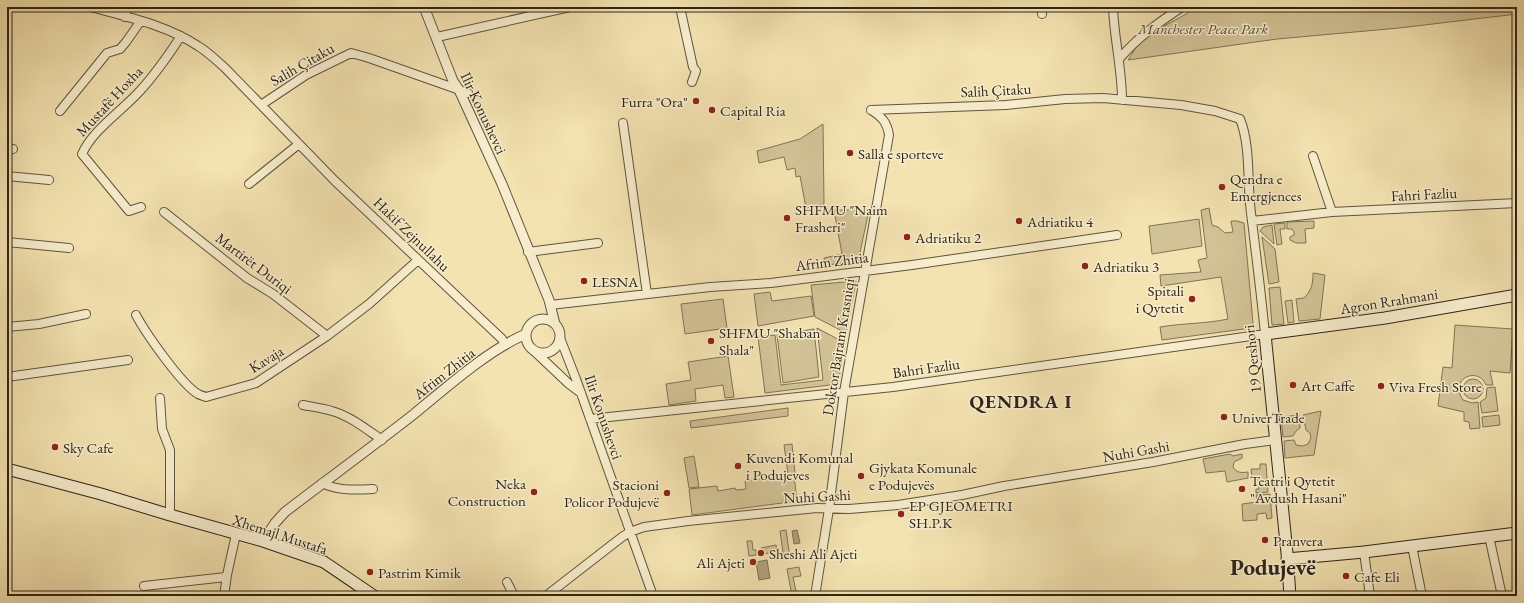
<svg xmlns="http://www.w3.org/2000/svg" width="1524" height="603" font-family="'EB Garamond',serif">
<style>
.green{fill:#d2c396;stroke:#807458}
.water{fill:#b0a27d;stroke:#7c7055}
.lines{fill:none;stroke-linecap:round;stroke-linejoin:round}
.minor-casing{stroke:#5f543f;stroke-width:10}
.tertiary-casing{stroke:#5f543f;stroke-width:11}
.secondary-casing{stroke:#2e2519;stroke-width:13}
.minor{stroke:#f7edcc;stroke-width:8}
.tertiary{stroke:#f7edcc;stroke-width:9}
.secondary{stroke:#f7edcc;stroke-width:11}
.poi-dot{fill:#8f2418;stroke:#f7edcc;stroke-width:1.5}
.labels{text-anchor:middle;dominant-baseline:central;stroke-width:3;stroke-linejoin:round;paint-order:stroke}
.park-label{font-size:15px;font-style:italic;fill:#574c38;stroke:#f7edcc}
.street-label{font-size:15px;fill:#2e2519;stroke:#f7edcc}
.poi-label{font-size:15px;fill:#2e2519;stroke:#f7edcc;text-anchor:start}
.district-label{font-size:19px;font-weight:bold;letter-spacing:1px;fill:#2e2519;stroke:#f7edcc}
.town-label{font-size:23px;font-weight:bold;fill:#2e2519;stroke:#f7edcc}
</style>
<rect width="100%" height="100%" fill="#f3e3b0"/>
<filter id="stains"><feTurbulence type="fractalNoise" baseFrequency=".005" numOctaves="4"/><feColorMatrix values="0 0 0 0 .2 0 0 0 0 .09 0 0 0 0 .02 0 0 0 .5 -.17"/></filter>
<radialGradient id="worn" r=".72"><stop offset=".6" stop-color="#630" stop-opacity="0"/><stop offset="1" stop-color="#630" stop-opacity=".3"/></radialGradient>
<path class="green" d="M1188,7H1517V14L1399,28L1277,39L1128,60L1142,38L1188,13Z
M823,124L824,204L806,208L800,176L796,177L795,168L787,170L784,157L759,163L757,151L800,139Z
M1209,208L1212,225L1218,227L1225,233L1233,232L1231,221H1237L1244,223L1253,323L1251,328L1162,340L1160,327C1183,323 1205,324 1228,319L1221,277L1161,286L1160,275L1201,272L1198,260L1207,258L1201,210Z
M834,210H869L858,262L825,265L824,258L842,254Z
M1199,219L1202,246L1152,254L1149,226Z
M1314,221V228L1305,229L1306,243H1296L1290,240V237L1294,235V232L1292,229H1287V222Z
M1285,223V229H1280L1282,244L1277,245L1274,224Z
M1272,225L1274,244L1260,231L1263,227Z
M1262,237L1275,249L1279,282L1269,284Z
M1313,273L1325,275L1320,319L1299,321L1296,299L1304,298C1312,290 1313,283 1313,273Z
M856,281L846,333L815,317L811,285Z
M1280,287L1284,324L1272,325L1269,288Z
M770,292L772,301L811,296L814,316L758,326L754,294Z
M723,299L727,328L685,334L681,304Z
M1292,300L1294,322L1288,323L1285,301Z
M1455,325L1513,329L1510,373L1490,371L1493,385H1486C1479,366 1448,378 1463,400L1472,403L1478,402L1480,428L1470,429L1469,422L1464,421V412L1438,406L1443,367L1452,368Z
M817,328L845,343L838,384L765,393L758,337L775,335L781,385L823,380Z
M814,329L819,377L783,383L777,335Z
M728,356L734,397L725,398L723,385L695,389L696,401L669,405L666,384L691,380L688,362Z
M1463 389a10 10 0 1 1 20 0a10 10 0 1 1-20 0Z
M1495,387L1498,411L1482,413L1480,402L1486,398L1487,388Z
M788,408V416L691,428L690,421Z
M1321,411L1314,455L1285,458L1284,441L1294,440L1296,445L1303,446L1308,444L1311,438L1310,433L1306,430L1303,415Z
M1299,415L1300,428L1296,431L1293,436L1283,437L1281,417Z
M1499,415L1500,425L1483,427L1482,417Z
M792,444L795,473L788,474L784,445Z
M1230,454L1233,456L1242,454V458L1234,462L1233,467C1237,473 1241,473 1248,472V478L1227,482L1225,471L1206,473L1203,459Z
M694,456L699,487L689,488L684,458Z
M1260,464H1266L1268,492L1256,493V489H1259L1258,478H1252L1251,469H1260Z
M794,475L797,501L692,515L689,489L717,486L718,491L735,488L736,490L746,489L745,481Z
M1270,494L1272,518L1267,519L1266,513L1257,514V520L1243,521L1242,504L1257,502L1256,495Z
M786,530L790,558L784,559L780,531Z
M747,541H752L753,550H756V555L749,556Z
M776,545L777,552L762,554L761,548Z
M799,567L801,576L793,577L797,596H792L787,569Z"/>
<path class="water" d="M797,530L800,543L794,544L792,531Z
M767,560L770,578L759,580L756,562Z"/>
<g class="lines">
<g class="minor-casing">
<path id="minor" d="M91,7C127,17 167,25 198,46C208,52 216,60 225,68L335,181L502,339L505,345
M680,7L693,67L696,71L692,82
M1042,7V14
M1113,7C1114,39 1122,68 1122,100
M125,17L127,7
M437,37L570,7
M1120,58C1138,37 1158,23 1182,7
M261,105L306,75L351,53L369,58L468,93
M60,111L107,53L120,49L126,42L140,22
M623,123L647,294
M7,149H13
M1313,156L1332,212
M7,176L49,180
M249,184L299,144
M141,207L129,211L82,154C92,131 120,112 138,93C154,76 168,56 181,36
M164,212L247,278L273,294L327,336
M1252,221L1332,212L1517,203
M7,242L69,248
M528,252L598,243
M550,305L710,287L771,283L912,265L1117,235
M136,315C145,332 181,384 198,394C200,395 203,396 206,397L256,383L327,336L369,304L418,260
M7,327L39,324L86,314
M560,338L576,379L653,596
M533,350L569,384L581,393
M7,377L128,360
M160,398L162,429L170,450V515
M303,405C313,407 322,408 332,411C350,416 366,429 382,440
M590,419L893,387L1265,334C1261,294 1256,253 1251,213C1247,184 1251,146 1240,119L1215,111L1181,105L1103,98L1065,99L1006,105L871,110
M322,483C338,491 356,490 373,489
M1489,536L1502,596
M1412,546L1422,596
M1364,552L1370,596
M507,582L514,596
M144,586L226,577
M224,596L227,575L236,534
M546,596L622,537L630,532L644,527L688,521L817,508L849,509L898,505L962,495L1004,486L1153,462L1245,444L1275,440
M815,596L829,509L844,392L889,135C887,122 882,117 871,110"/>
</g>
<g class="tertiary-casing">
<path id="tertiary" d="M424,7L453,81L459,90L502,184L549,300L555,324
M526 336a17 17 0 1 1 34 0a17 17 0 1 1-34 0Z
M263,541L275,523L285,512C328,479 372,447 414,414C447,387 488,350 526,334"/>
</g>
<g class="secondary-casing">
<path id="secondary" d="M7,469L101,494L170,515L263,541L324,562L374,596
M1287,559L1364,552L1517,533
M1290,596L1287,553L1265,334L1385,318L1517,295"/>
</g>
<use href="#minor" class="minor"/>
<use href="#tertiary" class="tertiary"/>
<use href="#secondary" class="secondary"/>
</g>
<g class="poi-dot">
<circle cx="696" cy="101" r="4"/>
<circle cx="712" cy="110" r="4"/>
<circle cx="850" cy="153" r="4"/>
<circle cx="1222" cy="187" r="4"/>
<circle cx="787" cy="218" r="4"/>
<circle cx="1019" cy="221" r="4"/>
<circle cx="907" cy="237" r="4"/>
<circle cx="1085" cy="266" r="4"/>
<circle cx="584" cy="281" r="4"/>
<circle cx="1192" cy="299" r="4"/>
<circle cx="711" cy="341" r="4"/>
<circle cx="1293" cy="385" r="4"/>
<circle cx="1381" cy="386" r="4"/>
<circle cx="1224" cy="417" r="4"/>
<circle cx="55" cy="447" r="4"/>
<circle cx="738" cy="466" r="4"/>
<circle cx="861" cy="476" r="4"/>
<circle cx="1242" cy="489" r="4"/>
<circle cx="534" cy="492" r="4"/>
<circle cx="667" cy="493" r="4"/>
<circle cx="901" cy="514" r="4"/>
<circle cx="1265" cy="540" r="4"/>
<circle cx="761" cy="553" r="4"/>
<circle cx="753" cy="562" r="4"/>
<circle cx="370" cy="572" r="4"/>
<circle cx="1346" cy="576" r="4"/>
</g>
<g class="labels">
<g class="park-label">
<text x="1203" y="28">Manchester Peace Park</text>
</g>
<g class="street-label">
<text transform="translate(302 64) rotate(-30)">Salih Çitaku</text>
<text transform="translate(996 90) rotate(-3)">Salih Çitaku</text>
<text transform="translate(109 101) rotate(-47)">Mustafë Hoxha</text>
<text transform="translate(484 113) rotate(65)">Ilir Konushevci</text>
<text transform="translate(1424 194) rotate(-3)">Fahri Fazliu</text>
<text transform="translate(412 234) rotate(44)">Hakif Zejnullahu</text>
<text transform="translate(832 261) rotate(-7)">Afrim Zhitia</text>
<text transform="translate(254 263) rotate(37)">Martirët Duriqi</text>
<text transform="translate(1389 301) rotate(-9)">Agron Rrahmani</text>
<text transform="translate(838 347) rotate(-81)">Doktor Bajram Krasniqi</text>
<text transform="translate(266 359) rotate(-32)">Kavaja</text>
<text transform="translate(1252 359) rotate(-96)">19 Qershori</text>
<text transform="translate(926 368) rotate(-8)">Bahri Fazliu</text>
<text transform="translate(444 373) rotate(-38)">Afrim Zhitia</text>
<text transform="translate(604 417) rotate(71)">Ilir Konushevci</text>
<text transform="translate(1136 451) rotate(-10)">Nuhi Gashi</text>
<text transform="translate(817 496) rotate(-3)">Nuhi Gashi</text>
<text transform="translate(280 534) rotate(18)">Xhemajl Mustafa</text>
</g>
<g class="poi-label">
<text x="688" y="101" text-anchor="end">Furra "Ora"</text>
<text x="720" y="110">Capital Ria</text>
<text x="858" y="153">Salla e sporteve</text>
<text x="1230" y="178">Qendra e<tspan x="1230" dy="17">Emergjences</tspan></text>
<text x="795" y="209">SHFMU "Naim<tspan x="795" dy="17">Frasheri"</tspan></text>
<text x="1027" y="221">Adriatiku 4</text>
<text x="915" y="237">Adriatiku 2</text>
<text x="1093" y="266">Adriatiku 3</text>
<text x="592" y="281">LESNA</text>
<text x="1184" y="290" text-anchor="end">Spitali<tspan x="1184" dy="17">i Qytetit</tspan></text>
<text x="719" y="332">SHFMU "Shaban<tspan x="719" dy="17">Shala"</tspan></text>
<text x="1301" y="385">Art Caffe</text>
<text x="1389" y="386">Viva Fresh Store</text>
<text x="1232" y="417">UniverTrade</text>
<text x="63" y="447">Sky Cafe</text>
<text x="746" y="457">Kuvendi Komunal<tspan x="746" dy="17">i Podujeves</tspan></text>
<text x="869" y="467">Gjykata Komunale<tspan x="869" dy="17">e Podujevës</tspan></text>
<text x="1250" y="480">Teatri i Qytetit<tspan x="1250" dy="17">"Avdush Hasani"</tspan></text>
<text x="526" y="483" text-anchor="end">Neka<tspan x="526" dy="17">Construction</tspan></text>
<text x="659" y="484" text-anchor="end">Stacioni<tspan x="659" dy="17">Policor Podujevë</tspan></text>
<text x="909" y="505">EP GJEOMETRI<tspan x="909" dy="17">SH.P.K</tspan></text>
<text x="1273" y="540">Pranvera</text>
<text x="769" y="553">Sheshi Ali Ajeti</text>
<text x="745" y="562" text-anchor="end">Ali Ajeti</text>
<text x="378" y="572">Pastrim Kimik</text>
<text x="1354" y="576">Cafe Eli</text>
</g>
<g class="district-label">
<text x="1021" y="401">QENDRA I</text>
</g>
<g class="town-label">
<text x="1273" y="567">Podujevë</text>
</g>
</g>
<rect width="1524" height="603" fill="none" stroke="#f3e3b0" stroke-width="24"/>
<rect x="8" y="8" width="1508" height="587" fill="none" stroke="#2e2519" stroke-width="2"/>
<rect x="12" y="12" width="1500" height="579" fill="none" stroke="#2e2519"/>
<rect width="100%" height="100%" filter="url(#stains)"/>
<rect width="100%" height="100%" fill="url(#worn)"/>
</svg>
